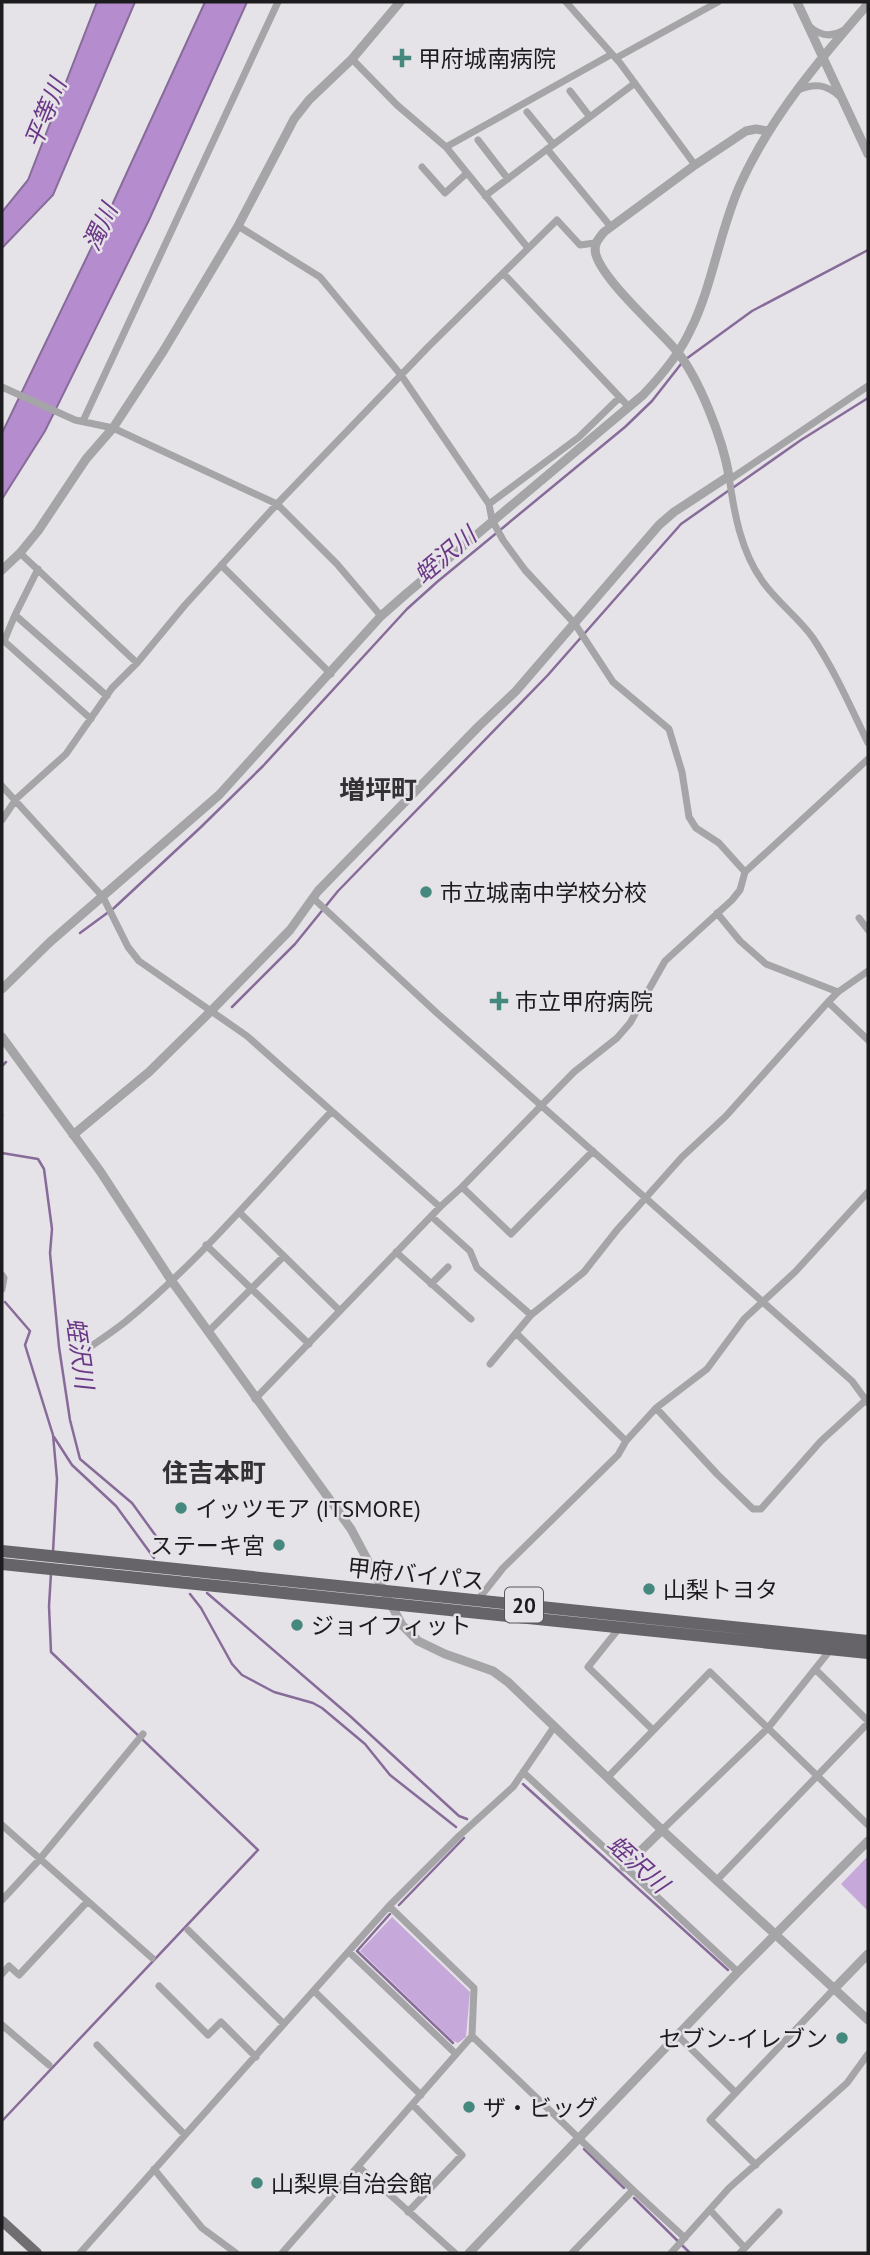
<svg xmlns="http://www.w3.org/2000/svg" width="870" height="2255" font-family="'PT Sans','Noto Sans JP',sans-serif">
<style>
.green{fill:#c6a8da}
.water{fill:#b58dce;stroke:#876b99;stroke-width:2}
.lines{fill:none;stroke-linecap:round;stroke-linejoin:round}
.stream{stroke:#876b99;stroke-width:2.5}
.minor{stroke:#a5a4a6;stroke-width:7}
.tertiary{stroke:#a5a4a6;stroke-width:9}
.primary{stroke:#706e71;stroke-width:10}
.trunk{stroke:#666468;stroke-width:12}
.poi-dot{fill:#45897e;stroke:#e6e3e8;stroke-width:2.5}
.labels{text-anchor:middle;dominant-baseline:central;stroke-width:5;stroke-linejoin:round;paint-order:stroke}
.shield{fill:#e6e3e8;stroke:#59575a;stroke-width:2}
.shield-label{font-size:21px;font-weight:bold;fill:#1c1b1d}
.poi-label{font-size:23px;fill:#1c1b1d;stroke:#e6e3e8;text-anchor:start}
.street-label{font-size:23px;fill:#1c1b1d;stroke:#e6e3e8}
.water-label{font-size:24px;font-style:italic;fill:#6a3886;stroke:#e6e3e8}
.quarter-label{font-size:26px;font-weight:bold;fill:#333134;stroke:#e6e3e8}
</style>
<rect width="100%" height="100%" fill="#e6e3e8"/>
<path class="green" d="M868,1856V1911L841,1884Z
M392,1917L470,1992L466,2037L458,2043L452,2040L360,1951Z"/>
<path class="water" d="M97,2H135L53,195L2,248V212L28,180Z
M205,2H247L149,220L45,431L2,499V433L112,205Z"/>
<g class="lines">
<path class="stream" d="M686,359L752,311L868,250
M734,487L801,440L868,398
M80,933L114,908L201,827L263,766L407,609L437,582L625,427L652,401L681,364
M232,1007L295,944L338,891L547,676L681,524L728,491
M2,1066L6,1062
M2,1114V1116
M2,1153L38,1159L44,1169L52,1229L50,1253L59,1347L70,1420L80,1459L132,1503L169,1554
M5,1302L30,1331L25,1345L53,1435L57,1479L53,1552
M54,1437L72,1465L116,1506L154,1558
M207,1593L350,1716L459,1816L467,1819
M190,1594L201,1608L232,1664L242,1675L274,1692L313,1703L322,1708L365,1744L390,1775L456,1827
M523,1784L728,1970
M399,1905L464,1838
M390,1914L357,1951L453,2043
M2,2121L258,1850L51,1652L49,1606L51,1573
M584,2149L624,2188
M634,2198L690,2253"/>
<path class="minor" d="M566,2L620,63L695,165
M809,26C819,35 830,38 842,31
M616,58L718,2
M352,59L397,105L446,147L528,248
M798,90C814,83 826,84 839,96
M570,91L590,117
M527,112L553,144
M478,140L508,179
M446,147L612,54
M547,149L611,227
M422,167L445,193L467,173
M485,196L635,83
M238,226L320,277L401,375L489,504L492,520L503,540L525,570L575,624L613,682L669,729L682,772L689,817L696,828L719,843L745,872L740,890L732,900L665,961L630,1023L617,1038L574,1072L462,1187L440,1207L255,1399
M503,273L629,407
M2,387L75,420L113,428L277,504L337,564L381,616
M83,421L278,2
M729,476C734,513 741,552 763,582C778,603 799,618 813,638C835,671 851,708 868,743
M729,480L868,386
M489,504L579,437L619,398
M20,553L137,663
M221,565L331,674
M38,569L15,615L107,696
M15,615L4,641L91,719
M2,786L103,897L128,947L139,961L247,1036L440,1207
M2,820L16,799L66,754L112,688L137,663L185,605L277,504L429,346L557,220L580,245L595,243
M745,872L868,759
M313,898L438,1014L852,1381L868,1403
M717,913L740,941L766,964L838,992
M859,918L868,930
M828,1002L868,1040
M462,1187L511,1234L593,1151
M239,1212L340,1311
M431,1216L470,1251L477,1268L531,1315
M206,1245L309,1344
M396,1252L471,1319
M2,1275L4,1278L2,1289
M431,1284L448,1267
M208,1332L284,1256
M517,1334L626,1441
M81,1353C96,1343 111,1333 125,1322C200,1261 265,1182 331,1112
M490,1364L531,1315L584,1272L617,1230L682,1157L726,1116L828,1002L838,992L868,971
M656,1408L717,1474L753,1509H761L821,1441L868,1398
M477,1601L503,1568L618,1455L626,1441L656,1408L707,1369L744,1319L795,1272L868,1192
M616,1628V1632L588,1667L653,1730
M816,1670L868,1721
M523,1772L738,1972
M608,1777L710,1672L868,1825
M2,1825L152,1958
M662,1830L768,1728L831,1649
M717,1880L868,1723
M2,1900L39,1860L143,1734
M188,1930L284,2024
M349,1952L456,2054
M2,1974L9,1966L19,1975L87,1902
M159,1986L208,2035L221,2022L256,2057
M314,1991L421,2095
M2,2025L49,2065
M472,2036L633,2190L572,2253
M678,2036L735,2092
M97,2045L185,2135
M756,2165L710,2120L834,1989
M359,2167L455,2253
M154,2169L202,2228L236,2253
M633,2190L685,2238
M710,2210L745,2248
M408,2212L462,2155L413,2105
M80,2253L389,1906L459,1836L513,1787L554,1727
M282,2253L472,2036L474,1988L389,1906
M671,2253L729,2188L847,2083L868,2054
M740,2253L779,2212"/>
<path class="tertiary" d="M797,2L868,154
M2,570L20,553L38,531L86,459L113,428L164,350L238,226L294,119L309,100L352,59L400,2
M2,989L50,942L219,795L381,616L406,594L643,395C661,376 679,355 690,331C713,285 719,232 740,185C770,118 820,59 868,4
M2,1037L100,1171L171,1280L351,1529L402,1625L418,1641L445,1654L493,1671L508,1682L662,1830L868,2020
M73,1135L149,1072L211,1011L290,930L318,891L479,726L516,691L659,525L674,512L729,476C723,440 699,377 675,349C655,326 604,281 596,255C593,245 598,239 604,232L695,165L746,131L756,129L768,131
M624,1867L662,1830
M834,1989L868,1954
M469,2253L738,1972L868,1841"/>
<path class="primary" d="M2,2221L37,2253"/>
<path class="trunk" d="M2,1551L868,1641
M2,1564L868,1653"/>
</g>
<g class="poi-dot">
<path d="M398.5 47.5h7v7h7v7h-7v7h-7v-7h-7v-7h7z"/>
<circle cx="426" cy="892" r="7"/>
<path d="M495.5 990.5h7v7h7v7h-7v7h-7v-7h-7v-7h7z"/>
<circle cx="181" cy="1508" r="7"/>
<circle cx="279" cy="1545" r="7"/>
<circle cx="649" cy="1589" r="7"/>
<circle cx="297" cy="1625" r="7"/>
<circle cx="842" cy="2038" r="7"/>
<circle cx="469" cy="2107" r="7"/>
<circle cx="257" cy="2183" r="7"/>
</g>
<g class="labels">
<rect class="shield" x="505" y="1587.5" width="38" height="35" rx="5"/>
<g class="shield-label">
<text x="524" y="1605">20</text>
</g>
<g class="poi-label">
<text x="418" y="58">甲府城南病院</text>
<text x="440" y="892">市立城南中学校分校</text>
<text x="515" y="1001">市立甲府病院</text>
<text x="195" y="1508">イッツモア (ITSMORE)</text>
<text x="265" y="1545" text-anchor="end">ステーキ宮</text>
<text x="663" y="1589">山梨トヨタ</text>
<text x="311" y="1625">ジョイフィット</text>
<text x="828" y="2038" text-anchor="end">セブン-イレブン</text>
<text x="483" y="2107">ザ・ビッグ</text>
<text x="271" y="2183">山梨県自治会館</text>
</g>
<g class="street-label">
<text transform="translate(416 1574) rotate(6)">甲府バイパス</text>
</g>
<g class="water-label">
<text transform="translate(45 113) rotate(-68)">平等川</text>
<text transform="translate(100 227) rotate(-65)">濁川</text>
<text transform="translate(445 555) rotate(-40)">蛭沢川</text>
<text transform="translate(80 1353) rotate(82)">蛭沢川</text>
<text transform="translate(638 1864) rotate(42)">蛭沢川</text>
</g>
<g class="quarter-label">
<text x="378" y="789">増坪町</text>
<text x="214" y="1472">住吉本町</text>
</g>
</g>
<rect width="870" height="2255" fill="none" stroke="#1c1b1d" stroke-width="7"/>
</svg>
